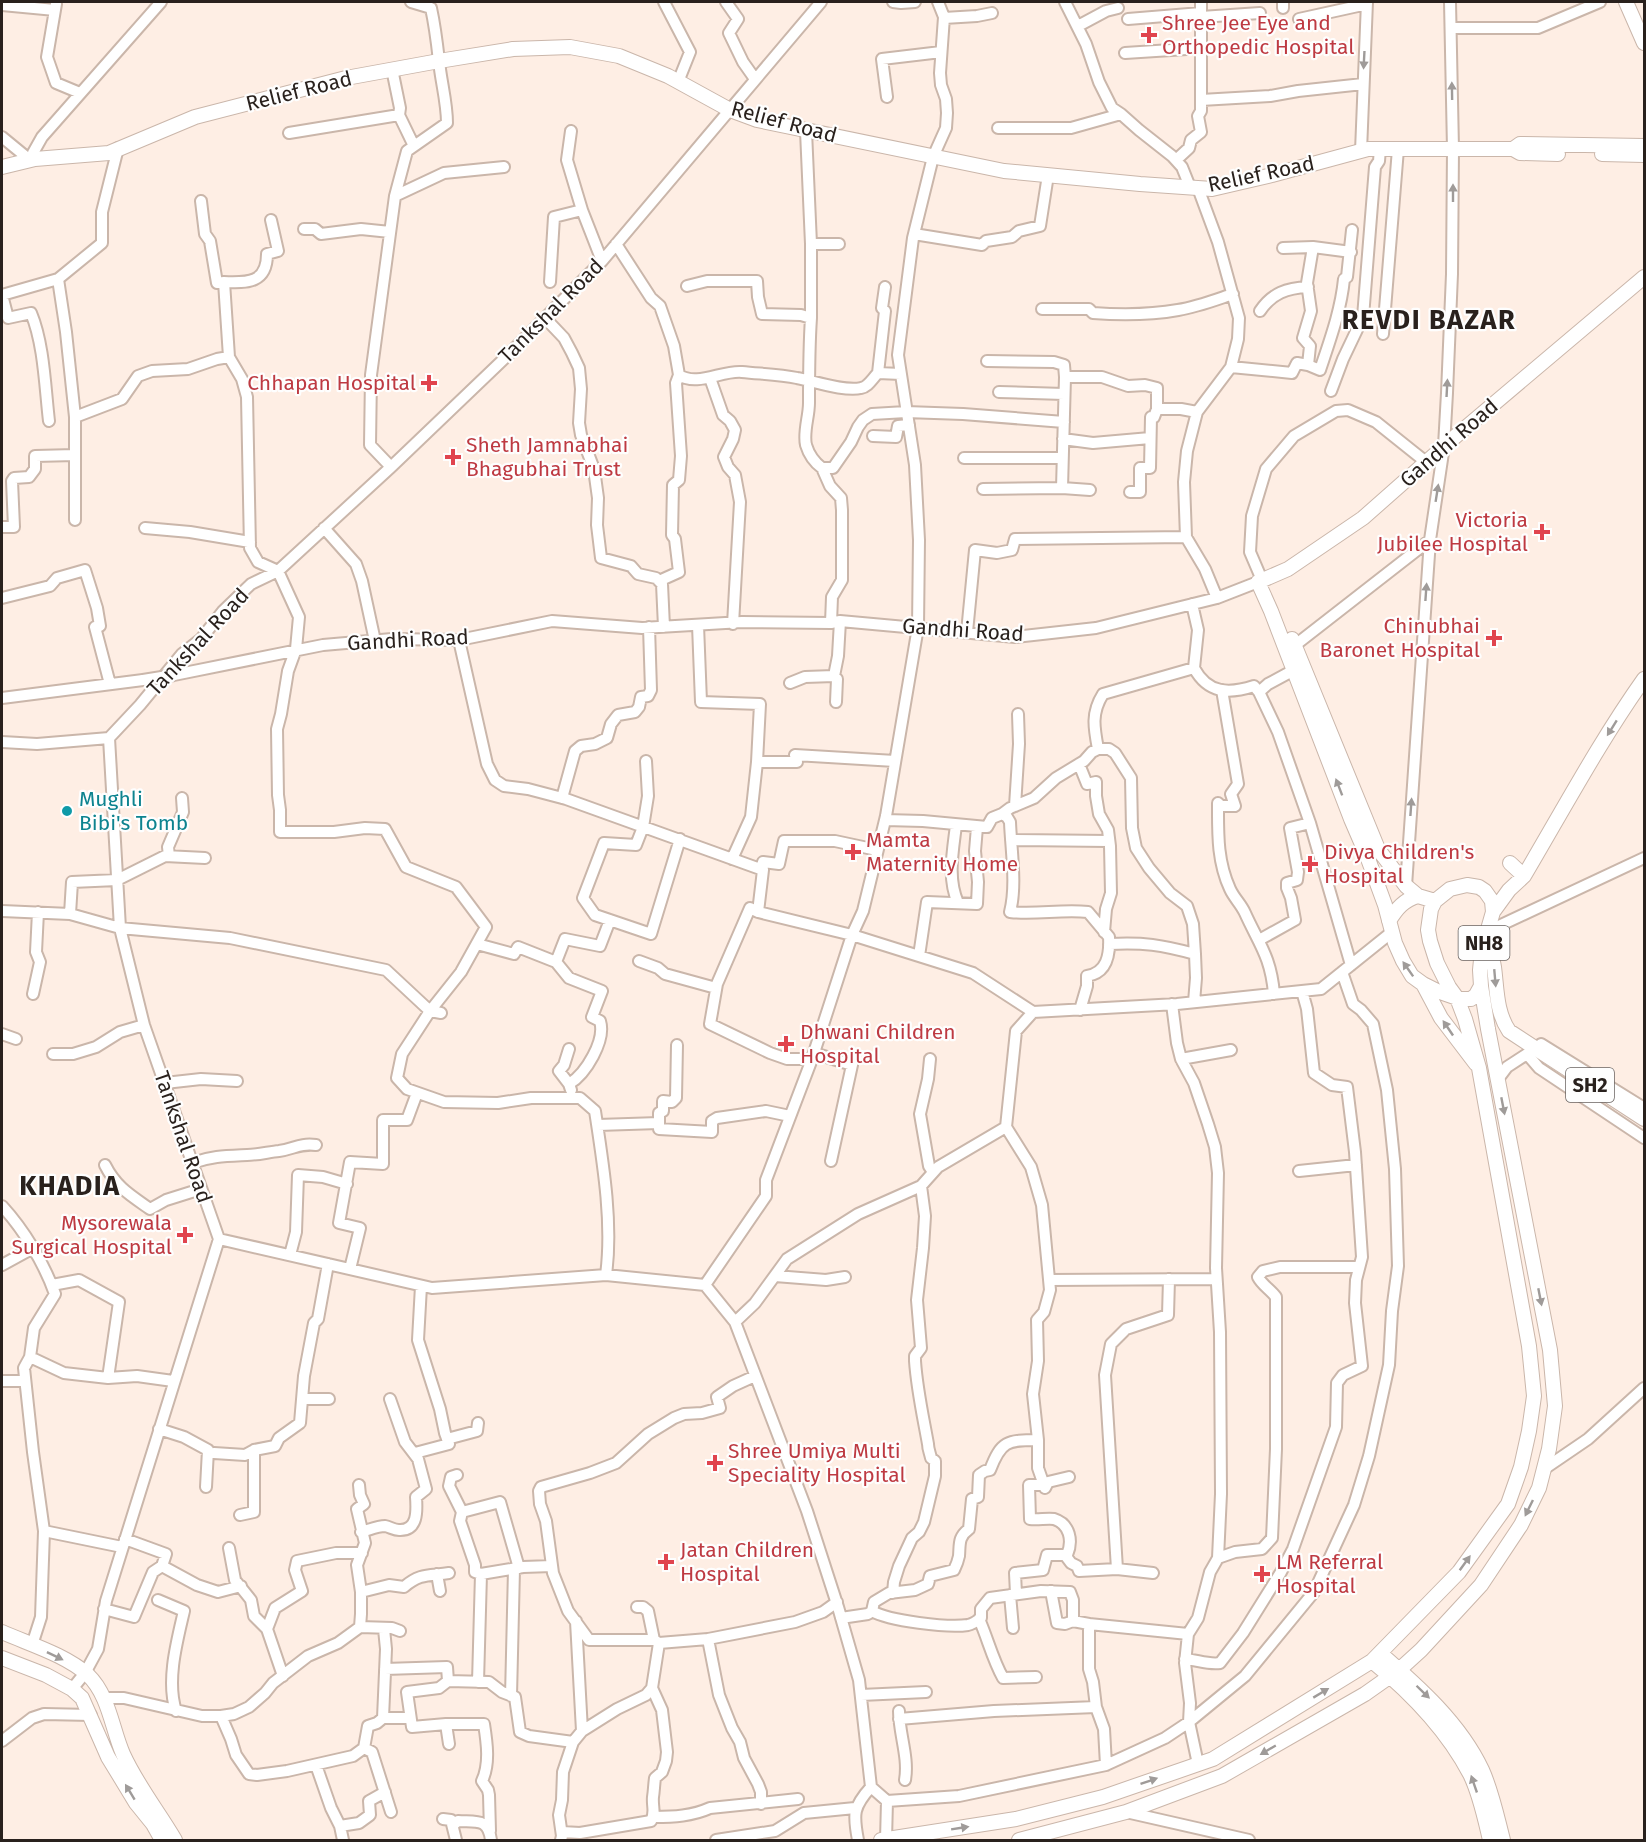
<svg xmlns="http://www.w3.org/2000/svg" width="1646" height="1842" font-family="'Fira Sans',sans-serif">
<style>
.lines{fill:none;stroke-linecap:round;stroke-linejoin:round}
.minor-casing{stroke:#cab6aa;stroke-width:14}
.major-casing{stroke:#cab6aa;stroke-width:16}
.minor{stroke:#fff;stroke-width:10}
.major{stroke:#fff;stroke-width:14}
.minor-bridge-casing{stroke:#cab6aa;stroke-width:14;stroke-linecap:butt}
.minor-bridge{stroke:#fff;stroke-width:10}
.oneway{fill:#9f9b99}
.health-dot{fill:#e0444e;stroke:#fefefe;stroke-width:2}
.culture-dot{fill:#0f9aa8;stroke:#fefefe;stroke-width:2}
.labels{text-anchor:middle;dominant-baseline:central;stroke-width:4.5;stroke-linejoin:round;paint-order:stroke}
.shield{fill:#fefefe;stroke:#696360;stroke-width:1.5}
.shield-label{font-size:20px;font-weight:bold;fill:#29211d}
.health-label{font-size:21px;fill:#be3a42;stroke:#fefefe;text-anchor:start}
.street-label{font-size:21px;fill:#29211d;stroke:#fefefe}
.culture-label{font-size:21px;fill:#0d838f;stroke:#fefefe;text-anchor:start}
.district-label{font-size:27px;font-weight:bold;letter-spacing:1.5px;fill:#29211d;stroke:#fefefe}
</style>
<rect width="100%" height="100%" fill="#feeee4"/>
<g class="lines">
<g class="minor-casing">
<path id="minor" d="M664,2L690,52L678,82
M726,2L738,19L729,33L743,62L755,79
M893,2L901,3L915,2
M1065,2L1086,44L1099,82L1112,108L1121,114L1139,130L1172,156L1182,167L1190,187
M1283,2V8
M56,4L47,57L56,83L80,93
M2,5L55,10
M1201,17L1260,13
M944,18L977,16L992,13
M1128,19L1201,13
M1299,19L1367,4
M1078,26L1106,11L1118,8
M1451,28H1538L1600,2
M1125,53L1202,48
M392,69L400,108L399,115L414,146
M887,97L882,59L941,52
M1201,100L1270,96L1298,91L1363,84
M998,128H1071L1121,114
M571,131L567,160L582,210
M806,131L811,244H839
M289,133L399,115
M2,137L30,160
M1361,151L1367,2
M35,159L33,153L42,137L161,2
M1176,160L1189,148L1191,140L1201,132L1198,116L1201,111V2
M1198,188L1218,242L1239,318L1238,339L1231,367L1197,412L1187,451L1184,482L1186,537L1205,569L1217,598
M395,196L444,173L504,167
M201,201L205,234L210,241L217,283L224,282L229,357L242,379L247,397L250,548L258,562L278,571L299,617L296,649L288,671L281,714L277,729L278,795L280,810V832H334L365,828L385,829L406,867L456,887L486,927L461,972L430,1011L402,1054L397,1078L407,1089L444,1102L498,1103L531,1098H580L595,1111C603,1163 613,1223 606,1275
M304,229H315L321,234L361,229L390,232
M914,234L982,245L986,241L1012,237L1019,231L1040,226L1048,175
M616,244L651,298L660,306L674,346L679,375L676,383L681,456L679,480L673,485L672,535L675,539L679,572L659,581
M1313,247L1351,252
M1283,248L1313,247L1307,283L1311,311L1303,338L1310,346L1308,365
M58,279L66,332L75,417V520
M224,282C248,283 267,283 267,254L278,251L271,220
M550,282L554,217L582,210L602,261
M687,286L707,281H757L758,297L762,314L801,315L811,318C809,347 809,375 809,403C809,417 803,432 806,445C809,455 814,462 822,468H833L851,442L858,427L863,420L872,414L906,412L963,414L1064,422
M2,295L58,279L102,243V212L118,148
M2,295L8,318L31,313C44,344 45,387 49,421
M1042,309H1089L1093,313C1121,315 1150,315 1178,310C1197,307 1215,300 1233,294
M1260,311C1272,293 1287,288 1308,287
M545,318L564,338L572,353L579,368L581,389L579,423L581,435L594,469L598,498L597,525L601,558L631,566L638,574L656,578L662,584L664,627
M811,318V244
M1383,334L1398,149
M987,361L1054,362L1064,365L1065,377
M1231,367L1292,373L1297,363L1308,365L1320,370C1330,340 1341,310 1344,279L1347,277L1352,230
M878,373L885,311L882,308L885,287
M679,375C697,387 722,370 742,372C760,374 779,374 797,378C813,381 845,392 861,388C868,387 872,379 878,373L901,374
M710,378L723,415L730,421L735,430L733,439L724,457L728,467L735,475L740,502L733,624
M1331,391L1343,359L1363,317L1375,167L1379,161L1380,149
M999,392L1064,394
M75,417L122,399L138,376L152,371L188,369L217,359L229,357
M873,436L896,437L898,426L909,425
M1063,439L1093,443L1150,438
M964,458H1062
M391,467L370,445L371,375L395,196L407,151L447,123C447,102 441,82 439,61C437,43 435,26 431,8L411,2
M822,468L830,486L841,498L842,510V580L832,597L831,623
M1062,488L1065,377H1102L1128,386L1145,385L1157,388V409H1181L1197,412
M983,489L1062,488L1090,490
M1130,492H1140V468H1150L1151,417H1154L1157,409
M2,527H14L12,481L14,478L29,477L35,469V456L75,455
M145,528L190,532L250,542
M324,528L356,564L362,581L375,641
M1262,580L1250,552L1252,516L1266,469L1294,436L1336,411L1348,410L1376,422L1426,462
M2,598L50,586L57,578L85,570L97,608L100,626L95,627L110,684
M1192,604L1198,630L1194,668
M698,625L701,702L760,704L757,762L751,817L732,859
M967,632L975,550L997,553L1012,550L1015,539L1186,537
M459,640L487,764L495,780L504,786L528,789L566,799L763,870L758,912L852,935L973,973L1033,1012L1177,1004L1321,989L1392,932
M1294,646L1430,540
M1294,670L1268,684L1259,692L1278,732L1310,823
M174,675L323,645L392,639L459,640L552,621L642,628L742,622L831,623L840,621L1015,637L1096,628L1217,598L1258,582
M834,676L837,679L836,702
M790,683L805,677L834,676L838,656L840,621
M1222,690L1238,784L1231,794L1235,806H1221L1218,803C1218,833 1217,861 1230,889C1234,898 1241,904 1245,913C1259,944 1271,957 1274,994
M2,698L143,680
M2,742L37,744L109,738
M1098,749C1094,728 1091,713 1103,694L1194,668C1208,694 1229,694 1254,686L1259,692
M646,761L648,796L643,827L636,845L604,843L583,898L595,915L651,934L680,839
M757,762H797L795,755L895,761
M1079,764L1087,784L1096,782V796L1099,814L1108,830L1110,846L1111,893L1106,909L1104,932
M562,798L575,751L581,746L595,744L607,738L611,724L618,715L635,712L639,707L641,697L648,696L651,690L649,627
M1015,806L1019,744L1018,714
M1002,814L1010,808L1034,798L1056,778L1084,761L1092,752L1098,749H1109L1115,753L1131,778L1132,828L1136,848L1149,868L1170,893L1187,906L1193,924L1195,954
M885,820L923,821L987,827L992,818L1002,814L1007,817L1010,822C1011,850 1017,885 1010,912C1036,915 1062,909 1088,912L1109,937C1110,955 1107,973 1087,976V986L1080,1010
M956,825C953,851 947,878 958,903
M1011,840L1109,841
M169,856L168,847L183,812L182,798
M761,869L763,862L779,864L784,841H835L877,850
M1406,886L1430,540L1444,446L1447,393L1452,274L1453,149L1450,2
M2,911L70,914L72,882L117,880L165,856L205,858
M758,912L750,908L717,984L710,1024L770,1053L787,1059H812
M70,914L120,928L230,938L386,970L430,1011L441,1013
M1486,932L1644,858
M1259,940L1295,920L1291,898L1287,888V883L1297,880L1298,872L1290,828L1310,823L1351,965
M477,944L514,954L518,947L556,962L569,978L602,991L592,1017L600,1021C606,1040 586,1074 569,1084
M1109,944C1143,942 1162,945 1195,954L1196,978L1194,1002
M919,956L927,902L977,904L978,882L975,851L977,827
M639,961L658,968L665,974L716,988
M556,962L565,939L600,946L610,920
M33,994L40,962L36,952L38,912
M1172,1004L1177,1043L1181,1059L1194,1083L1208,1124L1215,1147L1218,1173L1216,1268L1220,1332L1221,1494L1218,1558L1210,1572L1198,1618L1188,1634L1185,1663L1190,1703L1189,1722L1198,1764
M2,1034L16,1039
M1541,1044L1644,1108
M569,1049L564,1065L559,1071L569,1084L571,1090
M814,1053L852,1065L831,1161
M53,1054H73L96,1047L120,1032L144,1025
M930,1059L928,1079L920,1114L929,1166L933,1172
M1181,1059L1231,1050
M1498,1079L1507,1067L1527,1054L1539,1068L1644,1138
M165,1083L201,1079L237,1081
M659,1123V1113L663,1111V1101L672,1102L676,1098L677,1045
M598,1125L659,1123V1129L712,1132V1121L717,1118L766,1111L790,1116
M192,1163C212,1156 226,1156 247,1155C257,1155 269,1152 279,1151C294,1149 299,1143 316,1145
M105,1165C116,1187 130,1195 150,1209L166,1200L201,1189
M1299,1171L1356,1165
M2,1206C24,1230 44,1263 55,1294L34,1328L30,1357L64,1373L108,1378L137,1376L173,1381
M219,1239L144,1025L120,928L109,738L140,705L182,654L201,639L223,611L251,584L278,571L391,467L507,356L602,261L821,2
M219,1239L432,1288L606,1275L705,1285L735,1322L807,1511L838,1607L859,1680L871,1787C853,1807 853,1814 858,1840
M290,1255L296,1232L298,1175L323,1177L347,1184
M2,1265L33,1248
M350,1269L360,1228L339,1223L350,1162L383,1164V1120H407L417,1093
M775,1276L826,1280L845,1277
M1049,1280L1216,1279
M52,1285L79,1280L119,1302L108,1378
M705,1285L766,1196V1180L812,1059L852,935L863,911L886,816L918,627L919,540L915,465L898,355L913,238L933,157L946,128L947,113L946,99L941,85L940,73L944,17L938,2
M735,1322L755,1303L787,1259L858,1214L921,1186L938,1167L1006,1127L1016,1031L1033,1012
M30,1357L24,1368L33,1452L44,1531L41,1617L32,1645
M2,1381H25
M302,1399H329
M159,1429L184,1437L208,1450L206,1487
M447,1439L477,1431L478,1423
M1038,1440V1468L1045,1488L1048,1482L1069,1477
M214,1453L245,1455L254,1450L275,1446L279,1438L300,1423L304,1376L314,1323L318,1319L328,1264
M415,1453L449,1444L445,1433L440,1409L418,1340L421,1286
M1544,1469L1588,1439L1644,1388
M457,1475L451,1477L449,1486L462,1512L460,1521L475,1565V1572L481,1574L478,1682
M359,1485L360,1495L364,1504L357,1509L365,1543L357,1565L361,1592V1614L360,1627
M462,1512L500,1502L519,1568
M240,1515L254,1512V1450
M44,1531L122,1547
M361,1532C369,1530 377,1526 385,1526C390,1527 394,1530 399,1530C418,1531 417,1511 416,1497L426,1489L418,1459L405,1442L390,1399
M229,1548L235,1580L251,1600L254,1616L267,1629L283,1676
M1065,1555L1071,1563L1077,1566L1079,1571L1117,1569L1153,1573
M1218,1558L1235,1552L1262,1549L1272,1538L1276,1449V1297C1270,1289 1262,1285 1258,1277L1263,1271L1280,1267H1359
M162,1566L197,1585L218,1592L241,1586
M1117,1569L1105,1375L1111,1344L1126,1329L1168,1315L1169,1279
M437,1574L440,1591
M481,1574L523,1567L552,1566
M1051,1591L1057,1623L1065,1624L1073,1621
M361,1592L389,1585L404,1587C420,1573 429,1576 449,1573
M893,1593L894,1582L899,1566L912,1538L919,1532L924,1522L935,1476V1461L931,1458C930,1453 928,1449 928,1444C923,1416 917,1390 915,1361V1356L921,1348L917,1300L923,1248L925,1216L921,1186
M1016,1594L1015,1573L1043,1570L1047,1555H1067C1073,1541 1070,1524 1054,1519C1048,1518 1037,1520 1030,1519L1029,1485H1043
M1010,1595L1013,1628
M158,1600L184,1611C177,1641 166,1681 176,1711
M637,1607H643L648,1611L654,1640
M104,1609L134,1617L153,1572L162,1566L166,1554L125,1539
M872,1611C889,1621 948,1628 968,1625C973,1624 977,1621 981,1618V1609L990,1598L1041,1591L1070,1592L1073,1600V1621L1089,1624V1669L1093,1682L1096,1707L1104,1729L1106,1765
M841,1618L868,1614L872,1611L874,1602L889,1593L915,1590L928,1584L930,1576L954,1570C956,1566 958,1561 959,1556C960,1544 958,1537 969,1529L972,1499L978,1497L979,1475L985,1471L990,1470C1001,1441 1007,1440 1038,1440L1033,1394L1038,1361L1037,1320L1044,1312L1050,1290L1042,1205L1031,1167L1006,1127
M979,1619C988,1639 992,1658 1003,1678L1036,1677
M576,1621L582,1731
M1089,1624L1188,1634
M267,1629L275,1608L302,1591L295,1570L297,1561L336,1553H362
M708,1639L719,1695L732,1728L740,1742L744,1758L758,1784L761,1792V1804
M659,1643L654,1640H589L568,1611L553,1573L546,1521L540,1504L539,1491L541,1487L590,1473L616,1463L648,1434L674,1418L684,1414L702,1413L720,1408L717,1397L733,1386L755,1376
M1185,1659C1197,1660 1209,1665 1220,1663L1243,1633L1281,1572L1293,1549L1336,1427L1337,1383L1343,1375L1362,1366L1355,1303L1356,1280L1362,1257L1355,1152L1347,1087L1332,1085L1314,1073L1307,1009L1302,991
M385,1669L447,1667L448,1681
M72,1689L85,1673L98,1649L106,1601L219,1239
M861,1695L926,1692
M511,1696L514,1569
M103,1698H124L202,1716H221L234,1714L249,1707L265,1693L273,1683L308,1656L338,1643L360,1627L392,1628L400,1631
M899,1711C899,1734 909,1757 905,1780
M221,1716L231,1739L236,1755L249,1774L257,1775L287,1771L353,1756L364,1748L372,1752L391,1812
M383,1718H409
M899,1719L994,1711L1096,1707
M446,1724H484C487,1743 490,1764 482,1781L488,1790L489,1795L490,1831
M2,1741L32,1718L44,1714L91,1715
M449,1744L446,1724L412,1727L407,1692L439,1688L448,1681L489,1682L502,1692L515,1697L520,1732L529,1736L573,1742
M364,1748L368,1726L377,1723L383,1718L386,1649L384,1629
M316,1765L331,1808L340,1826
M871,1787L887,1801L886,1840
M887,1801L959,1796L1106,1765L1165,1738L1189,1722L1245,1676L1314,1592L1354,1505L1369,1456L1389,1365L1392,1311L1398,1266L1395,1169L1387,1090L1373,1024L1361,1010L1353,1004L1342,972
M1126,1812L1249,1840
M654,1817C674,1817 692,1816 710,1808L798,1799
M443,1819L451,1820L456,1840
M453,1825L458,1821C477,1822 488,1818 491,1840
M562,1832L580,1833L651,1821C656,1813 652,1806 653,1797C654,1791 654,1785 655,1778L662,1772L666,1761L667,1752L662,1710L652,1688
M343,1840L340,1826L359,1823L370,1815L369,1801L385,1792
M561,1840L562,1836L559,1815L562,1800L563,1772L573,1742L582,1731L617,1709L646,1695L652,1688L659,1643L708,1639L795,1622L823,1612L837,1602
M716,1840L775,1831L804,1813L855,1808"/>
</g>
<g class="major-casing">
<path id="major" d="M1626,2L1644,43
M1513,149L1520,153L1558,154
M1602,154L1644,155
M2,167L35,159L109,153L195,117L346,78L439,61L513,49L570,47L619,56L668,76L730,110L757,120L1004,171L1140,184L1212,189L1272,175L1368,149H1513L1520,144L1644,146
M1292,639L1378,849L1406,886L1418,896L1435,901
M1510,863L1524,876
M1493,912L1509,890L1524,876C1563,810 1600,741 1644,679
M1389,921C1397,908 1404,900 1418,896
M1487,934C1489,945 1492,956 1494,967C1497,989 1496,1012 1509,1031L1644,1119
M1423,984L1441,1018L1476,1064
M2,1632C29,1644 66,1655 88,1675C109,1695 112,1729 123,1754C137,1785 158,1811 175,1840
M1380,1653C1418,1686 1460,1723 1482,1770C1492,1792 1497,1817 1503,1840
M2,1658L46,1675L72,1689L82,1698L108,1757L136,1803L153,1824L162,1840
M1372,1661C1410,1692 1447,1730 1470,1774C1480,1794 1485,1819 1490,1840
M881,1840L1016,1819L1103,1797L1213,1759L1372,1661L1459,1572L1508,1504L1521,1467L1529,1431L1534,1396L1529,1346L1479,1068L1465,1019L1457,998L1449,987L1437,963L1430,941L1428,930L1431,909L1435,901L1450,889L1467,885L1479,887L1485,891L1492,901L1493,912L1482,950L1480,970L1481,986L1476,995L1471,999H1462L1457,998L1437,991L1423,984L1412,976L1403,961L1395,943L1385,905L1367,856L1351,819L1271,611L1258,582L1288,569L1363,518L1457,435L1644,277
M1019,1840L1126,1812L1222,1776L1365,1694L1399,1670L1421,1650L1481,1585L1521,1525L1539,1488L1549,1449L1555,1406L1550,1350L1488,1029L1481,986"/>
</g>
<use href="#minor" class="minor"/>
<use href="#major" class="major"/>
<g class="minor-bridge-casing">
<path id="minor-bridge" d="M143,680L174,675"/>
</g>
<use href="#minor-bridge" class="minor-bridge"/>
</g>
<defs><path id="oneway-solid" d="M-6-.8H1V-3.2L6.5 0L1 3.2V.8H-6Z" transform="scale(1.5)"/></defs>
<g class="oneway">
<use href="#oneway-solid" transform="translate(1364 60) rotate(93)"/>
<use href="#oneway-solid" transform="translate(1452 91) rotate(-91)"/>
<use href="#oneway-solid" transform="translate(1453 193) rotate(-90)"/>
<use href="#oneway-solid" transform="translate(1447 388) rotate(-87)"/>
<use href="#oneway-solid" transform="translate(1437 493) rotate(-81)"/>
<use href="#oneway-solid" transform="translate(1426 592) rotate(-86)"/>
<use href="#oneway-solid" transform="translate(1612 728) rotate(122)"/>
<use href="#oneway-solid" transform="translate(1339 787) rotate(-111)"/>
<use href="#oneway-solid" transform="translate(1411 807) rotate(-86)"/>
<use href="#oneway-solid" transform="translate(1408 969) rotate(-125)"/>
<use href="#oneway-solid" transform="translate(1495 978) rotate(85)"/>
<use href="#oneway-solid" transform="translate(1448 1028) rotate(-124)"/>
<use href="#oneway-solid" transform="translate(1503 1106) rotate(79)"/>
<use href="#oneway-solid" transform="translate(1540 1297) rotate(79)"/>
<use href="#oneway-solid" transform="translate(1529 1508) rotate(116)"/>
<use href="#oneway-solid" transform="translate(1465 1563) rotate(-54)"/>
<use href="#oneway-solid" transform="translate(55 1656) rotate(26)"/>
<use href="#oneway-solid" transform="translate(1423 1692) rotate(44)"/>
<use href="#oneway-solid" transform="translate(1321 1693) rotate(-31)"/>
<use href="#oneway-solid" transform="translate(1268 1750) rotate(150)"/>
<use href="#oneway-solid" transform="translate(1149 1781) rotate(-19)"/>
<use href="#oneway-solid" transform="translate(1474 1784) rotate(-109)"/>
<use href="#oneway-solid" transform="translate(130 1792) rotate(-121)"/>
<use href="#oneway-solid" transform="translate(960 1828) rotate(-9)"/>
</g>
<g class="health-dot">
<path d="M1146 26h6v6h6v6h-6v6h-6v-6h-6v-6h6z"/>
<path d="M426 374h6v6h6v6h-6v6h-6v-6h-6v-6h6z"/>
<path d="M450 448h6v6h6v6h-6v6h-6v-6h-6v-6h6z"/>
<path d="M1539 523h6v6h6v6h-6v6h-6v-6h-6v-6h6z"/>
<path d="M1491 629h6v6h6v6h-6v6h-6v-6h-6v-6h6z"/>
<path d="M850 843h6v6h6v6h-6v6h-6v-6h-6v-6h6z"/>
<path d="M1307 855h6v6h6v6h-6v6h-6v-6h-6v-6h6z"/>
<path d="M783 1035h6v6h6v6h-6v6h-6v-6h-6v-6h6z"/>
<path d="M182 1226h6v6h6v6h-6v6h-6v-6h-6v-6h6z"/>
<path d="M712 1454h6v6h6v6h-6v6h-6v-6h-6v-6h6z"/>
<path d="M663 1553h6v6h6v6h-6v6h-6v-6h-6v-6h6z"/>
<path d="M1259 1565h6v6h6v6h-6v6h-6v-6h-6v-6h6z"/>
</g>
<circle class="culture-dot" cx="67" cy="811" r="6"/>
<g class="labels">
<g class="shield">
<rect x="1458.5" y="926" width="51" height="34" rx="4.5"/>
<rect x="1566" y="1068" width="48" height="34" rx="4.5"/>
</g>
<g class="shield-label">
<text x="1484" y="943">NH8</text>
<text x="1590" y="1085">SH2</text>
</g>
<g class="health-label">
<text x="1162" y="23">Shree Jee Eye and<tspan x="1162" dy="24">Orthopedic Hospital</tspan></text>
<text x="416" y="383" text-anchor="end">Chhapan Hospital</text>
<text x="466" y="445">Sheth Jamnabhai<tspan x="466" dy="24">Bhagubhai Trust</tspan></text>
<text x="1528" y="520" text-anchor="end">Victoria<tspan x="1528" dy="24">Jubilee Hospital</tspan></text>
<text x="1480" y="626" text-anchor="end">Chinubhai<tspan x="1480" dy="24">Baronet Hospital</tspan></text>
<text x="866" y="840">Mamta<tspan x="866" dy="24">Maternity Home</tspan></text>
<text x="1324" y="852">Divya Children's<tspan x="1324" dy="24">Hospital</tspan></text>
<text x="800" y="1032">Dhwani Children<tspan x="800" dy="24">Hospital</tspan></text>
<text x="172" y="1223" text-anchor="end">Mysorewala<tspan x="172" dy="24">Surgical Hospital</tspan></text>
<text x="728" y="1451">Shree Umiya Multi<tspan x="728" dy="24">Speciality Hospital</tspan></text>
<text x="680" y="1550">Jatan Children<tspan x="680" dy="24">Hospital</tspan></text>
<text x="1276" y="1562">LM Referral<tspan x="1276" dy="24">Hospital</tspan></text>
</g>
<g class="street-label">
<text transform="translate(299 91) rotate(-14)">Relief Road</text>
<text transform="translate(784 122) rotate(15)">Relief Road</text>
<text transform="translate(1261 174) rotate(-12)">Relief Road</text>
<text transform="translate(551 311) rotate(-45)">Tankshal Road</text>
<text transform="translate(1449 443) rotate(-41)">Gandhi Road</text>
<text transform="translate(963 630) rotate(4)">Gandhi Road</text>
<text transform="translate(408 640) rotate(-3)">Gandhi Road</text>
<text transform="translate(198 642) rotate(-47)">Tankshal Road</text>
<text transform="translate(183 1137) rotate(71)">Tankshal Road</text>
</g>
<g class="culture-label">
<text x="79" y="799">Mughli<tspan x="79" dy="24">Bibi's Tomb</tspan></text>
</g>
<g class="district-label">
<text x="1429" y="320">REVDI BAZAR</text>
<text x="70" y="1186">KHADIA</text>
</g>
</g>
<rect width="1646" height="1842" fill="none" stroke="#29211d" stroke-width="6"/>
</svg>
